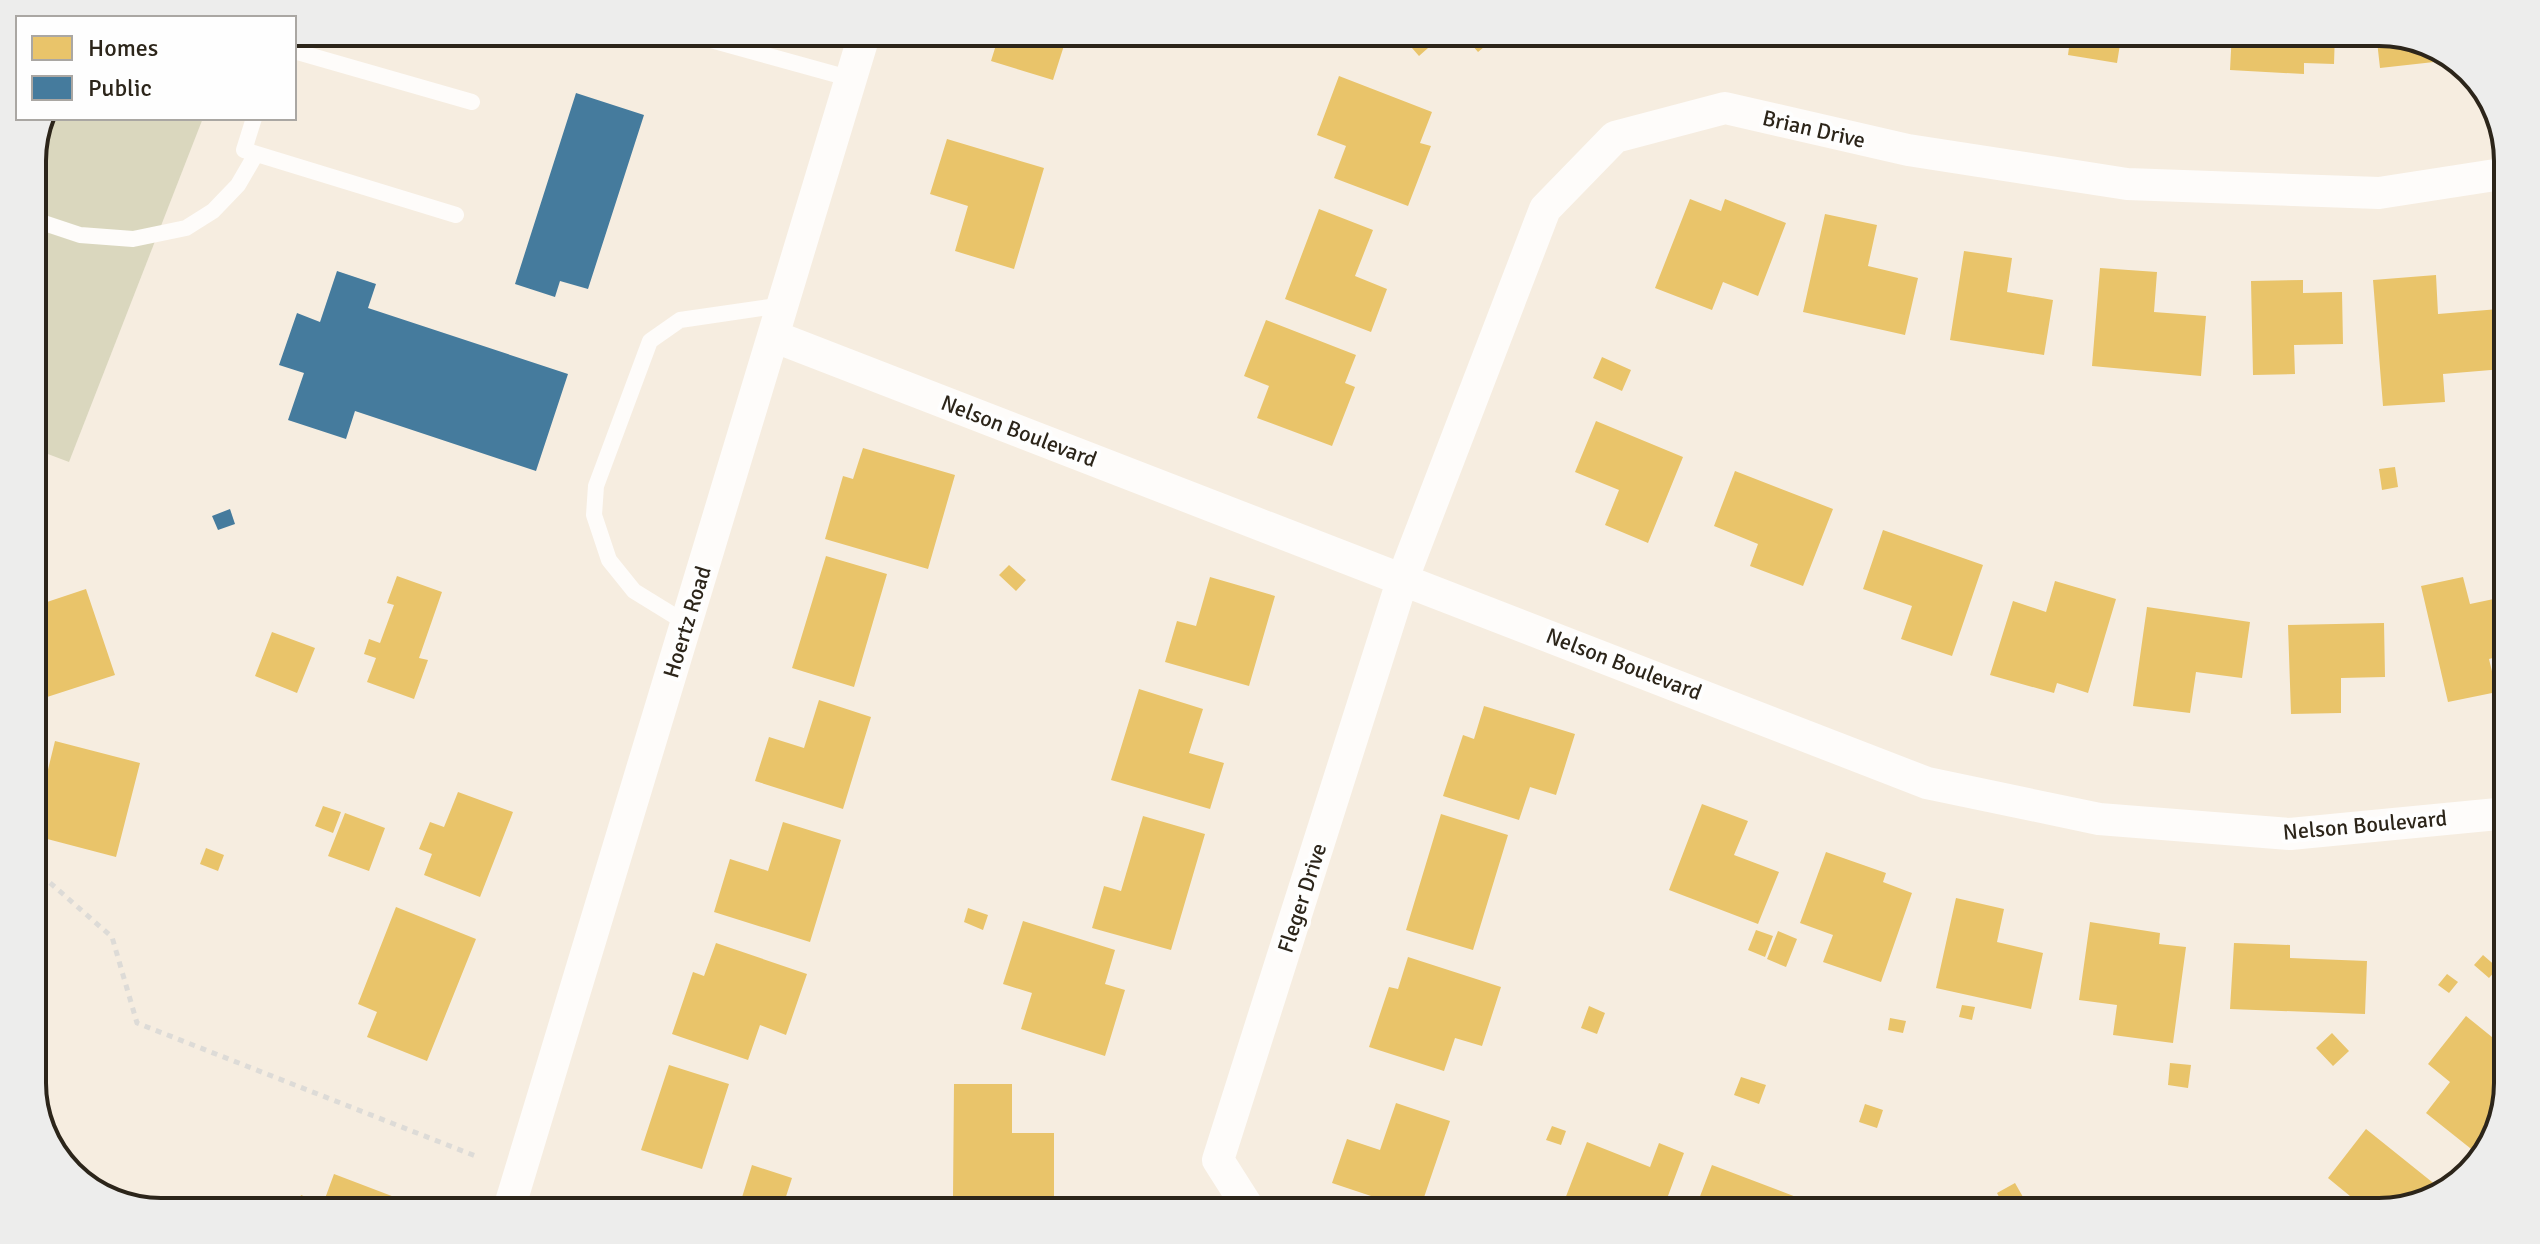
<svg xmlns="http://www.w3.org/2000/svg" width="2540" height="1244" font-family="Signika,sans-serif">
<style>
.green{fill:#dad7be}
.homes{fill:#e9c46a}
.public{fill:#457b9d}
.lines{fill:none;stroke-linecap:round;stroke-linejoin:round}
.path{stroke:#dddbd7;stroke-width:5;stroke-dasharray:6 6;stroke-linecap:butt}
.service{stroke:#fefcfa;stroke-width:16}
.minor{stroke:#fefcfa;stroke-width:32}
.labels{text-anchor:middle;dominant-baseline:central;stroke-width:8;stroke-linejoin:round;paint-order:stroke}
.street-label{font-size:22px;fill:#2c251a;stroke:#fefefe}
.rim{fill:none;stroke:#2c251a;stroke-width:4}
</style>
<rect width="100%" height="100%" fill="#f6ede0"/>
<path class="green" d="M48,118H203L69,462L32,448V153Z"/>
<path class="homes" d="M1000,32L1068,33L1053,80L991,61Z
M1398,32H1446L1419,56Z
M1461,32H1502L1478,52Z
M2071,32H2122L2117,63L2068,55Z
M2232,32H2335L2334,64L2304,63V74L2230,70Z
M2376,32L2436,45L2452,60L2380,68Z
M1339,76L1432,112L1420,143L1431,146L1408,206L1334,178L1346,146L1317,135Z
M947,139L1044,168L1014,269L955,251L968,206L930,194Z
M1690,199L1721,211L1725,199L1786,223L1758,296L1723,282L1712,310L1655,288Z
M1319,209L1373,230L1355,276L1387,289L1371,332L1285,299Z
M1825,214L1877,225L1868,266L1918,278L1905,335L1803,312Z
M1964,251L2012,258L2007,292L2053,300L2044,355L1950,340Z
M2100,268L2157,272L2154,312L2206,316L2201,376L2092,366Z
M2436,275L2438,314L2499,309L2503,369L2443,374L2445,402L2383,406L2373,280Z
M2303,280V293L2342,292L2343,344L2294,345L2295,374L2253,375L2251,281Z
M1266,320L1356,355L1345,383L1355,387L1332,446L1257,418L1269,386L1244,376Z
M1602,357L1631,370L1622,391L1593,378Z
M1596,421L1683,457L1648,543L1605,525L1619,490L1575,472Z
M863,448L955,475L928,569L825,539L843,476L853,479Z
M2395,467L2398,487L2382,490L2379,469Z
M1735,471L1833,509L1803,586L1750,566L1758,544L1714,526Z
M1883,530L1983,565L1952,656L1901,639L1912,606L1863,589Z
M826,556L887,574L854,687L792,668Z
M1009,565L1026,580L1016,591L999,575Z
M397,576L442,592L419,658L428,660L414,699L367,682L376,658L364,654L369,639L380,643L394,605L387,603Z
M1210,577L1275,596L1249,686L1165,662L1177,621L1196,626Z
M2463,577L2470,604L2508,596V654L2489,659L2497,692L2448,702L2421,586Z
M2055,581L2116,599L2088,693L2057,683L2054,693L1990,675L2013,601L2046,612Z
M86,589L115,675L44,698L32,664V607Z
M2147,607L2250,622L2242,678L2196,672L2190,713L2133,706Z
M2384,623L2385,677L2341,678V713L2291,714L2288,625Z
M272,632L315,648L297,693L255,676Z
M1139,689L1203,709L1189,753L1224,763L1210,809L1111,780Z
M819,700L871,717L843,809L755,781L769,737L804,748Z
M1484,706L1575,734L1556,795L1530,787L1519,820L1443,796L1463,735L1474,739Z
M55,741L140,763L116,857L32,835Z
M458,792L513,812L480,897L424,875L432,854L419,849L430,822L444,827Z
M1702,804L1748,821L1734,855L1779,872L1758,924L1669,890Z
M323,806L341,812L333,833L315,826Z
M345,813L385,828L369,871L328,856Z
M1441,814L1508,835L1473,950L1406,930Z
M1143,816L1205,834L1171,950L1092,928L1104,886L1121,891Z
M783,822L841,840L810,942L714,912L730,859L768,871Z
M206,848L224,855L218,871L200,864Z
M1826,852L1886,873L1883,882L1912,893L1881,982L1823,962L1833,935L1800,923Z
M1956,898L2004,909L1997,942L2043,953L2031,1009L1936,988Z
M396,907L476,939L427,1061L367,1037L377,1012L358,1004Z
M968,908L988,915L983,930L964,922Z
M1023,921L1115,950L1105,984L1125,990L1105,1056L1021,1029L1032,993L1003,984Z
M2090,922L2160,933L2159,944L2186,947L2173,1043L2113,1035L2117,1005L2079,1000Z
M1756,930L1773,936L1765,957L1748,950Z
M1778,931L1797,939L1786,967L1767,959Z
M716,943L807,974L786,1035L760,1025L748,1060L672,1034L693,972L704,976Z
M2234,943L2290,945V958L2367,961L2365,1014L2230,1009Z
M2483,955L2498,968L2489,978L2474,965Z
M1408,957L1501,987L1482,1046L1455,1038L1444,1071L1369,1047L1389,987L1398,989Z
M2447,974L2458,982L2449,993L2438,985Z
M1962,1005L1975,1007L1972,1020L1959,1017Z
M1589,1006L1605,1013L1597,1034L1581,1028Z
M2466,1016L2508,1050V1083L2495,1140L2480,1156L2426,1113L2450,1082L2428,1064Z
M1890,1018L1906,1021L1903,1033L1888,1030Z
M2332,1033L2349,1051L2333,1066L2316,1048Z
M2170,1063L2191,1065L2188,1088L2168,1085Z
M669,1065L729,1084L702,1169L641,1150Z
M1741,1077L1766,1085L1759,1104L1734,1095Z
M954,1084H1012V1133H1054V1197L953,1196Z
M1396,1103L1450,1121L1419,1212L1332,1183L1347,1139L1380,1150Z
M1865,1104L1883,1110L1877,1128L1859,1122Z
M1552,1126L1566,1131L1561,1145L1546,1140Z
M2366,1129L2442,1190L2439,1194L2379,1212H2336L2350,1196L2328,1178Z
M1587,1142L1650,1167L1659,1143L1684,1153L1662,1212H1560Z
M752,1165L792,1178L781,1212H755L739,1207Z
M1712,1165L1804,1200L1799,1212H1694Z
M334,1174L397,1198L392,1212H294L301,1195L323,1204Z
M2015,1183L2027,1204L2007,1212L1997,1193Z"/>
<path class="public" d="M576,93L644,115L588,289L560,281L555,297L515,284Z
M337,271L376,284L368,308L568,374L536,471L355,411L346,439L288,420L304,373L279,365L297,313L320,322Z
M230,509L235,524L218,530L212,516Z"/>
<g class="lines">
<path class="path" d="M32,867L112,937L137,1023L478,1157"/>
<path class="service" d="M682,32L852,79
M294,51L472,102
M254,118L244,150L456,215
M32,219L80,235L133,239L186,228L213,211L238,185L256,154
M686,623L634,591L609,560L594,515L596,486L650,341L680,320L783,305"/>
<path class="minor" d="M773,336L1927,783L2099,819L2290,834L2508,813
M508,1212L865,32
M1251,1212L1218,1160L1403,578L1545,209L1615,137L1725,108L1908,150L2127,184L2379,193L2508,173"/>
</g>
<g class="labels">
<g class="street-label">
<text transform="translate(1814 129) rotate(13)">Brian Drive</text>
<text transform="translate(1019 431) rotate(21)">Nelson Boulevard</text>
<text transform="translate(687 622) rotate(-73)">Hoertz Road</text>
<text transform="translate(1624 664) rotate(21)">Nelson Boulevard</text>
<text transform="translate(2365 825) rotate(-5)">Nelson Boulevard</text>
<text transform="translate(1302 898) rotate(-72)">Fleger Drive</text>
</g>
</g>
<path d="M0 0H2540V1244H0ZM161 46H2379A115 115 0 0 1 2494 161V1083A115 115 0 0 1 2379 1198H161A115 115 0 0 1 46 1083V161A115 115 0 0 1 161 46Z" fill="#ededec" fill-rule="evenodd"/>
<path class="rim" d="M161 46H2379A115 115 0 0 1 2494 161V1083A115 115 0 0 1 2379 1198H161A115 115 0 0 1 46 1083V161A115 115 0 0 1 161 46Z"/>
<rect x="16" y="16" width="280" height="104" fill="#fefefe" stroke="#aaa7a3" stroke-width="2"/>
<rect x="32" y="36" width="40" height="24" fill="#e9c46a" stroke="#aaa7a3" stroke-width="2"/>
<text x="88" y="56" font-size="24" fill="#2c251a">Homes</text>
<rect x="32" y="76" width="40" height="24" fill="#457b9d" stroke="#aaa7a3" stroke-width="2"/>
<text x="88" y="96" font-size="24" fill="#2c251a">Public</text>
</svg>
